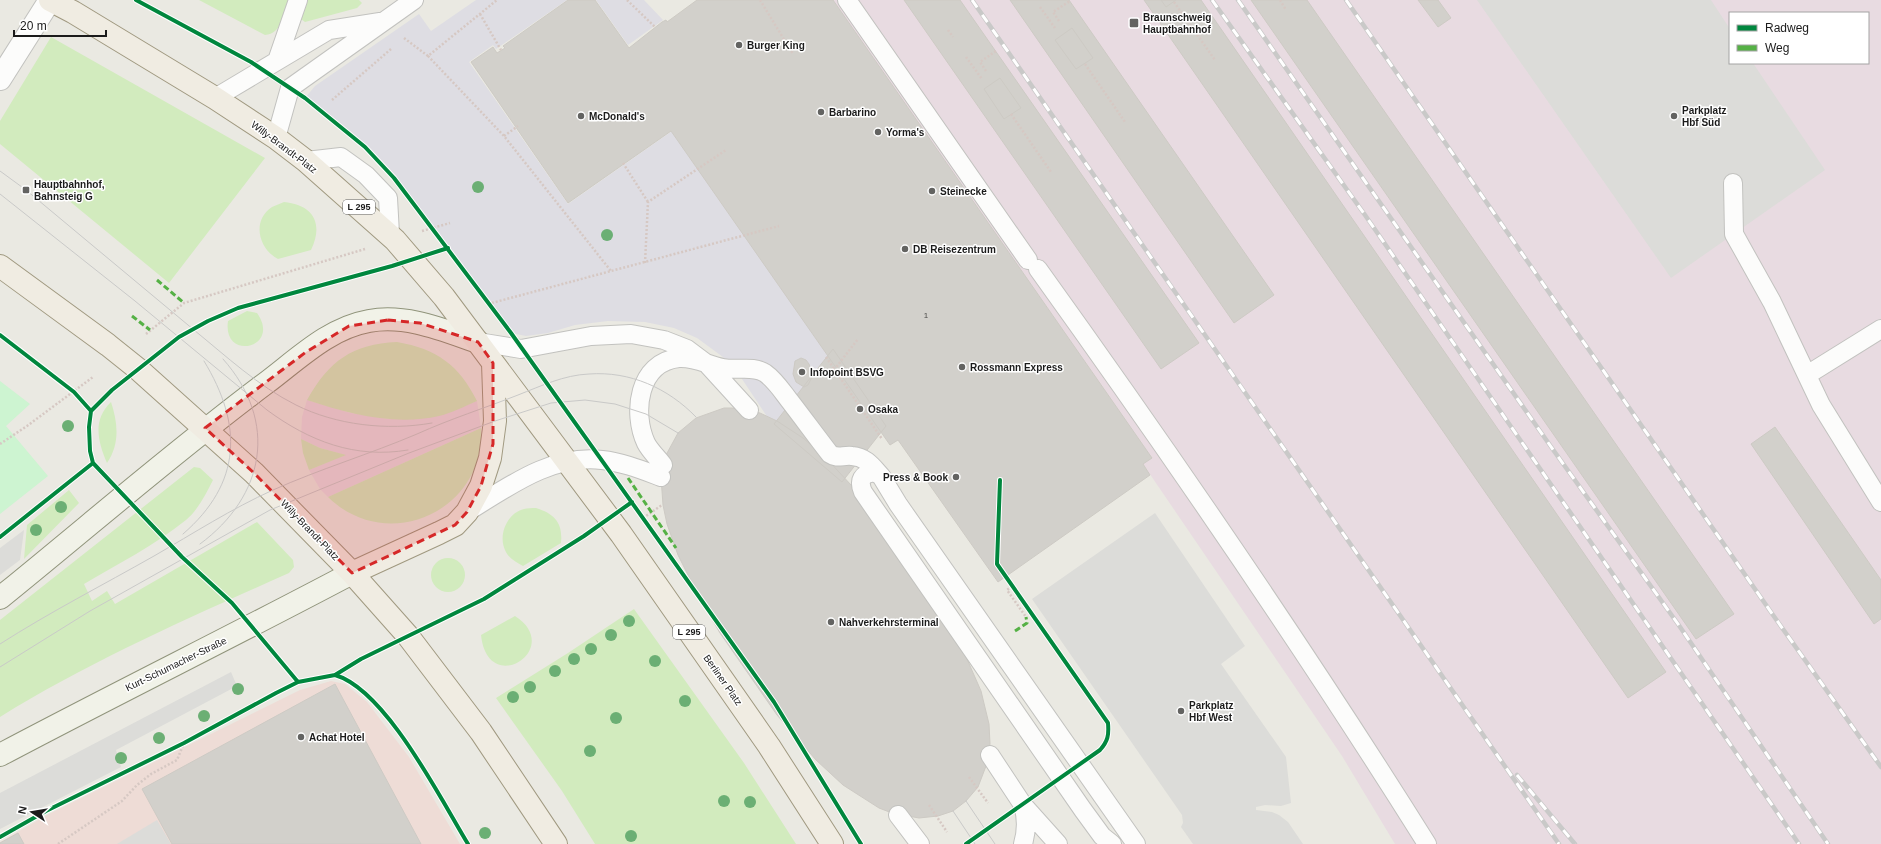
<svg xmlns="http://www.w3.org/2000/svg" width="1881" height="844" font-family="Helvetica,sans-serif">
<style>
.commercial{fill:#eedcd6}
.industrial{fill:#e8dbe1;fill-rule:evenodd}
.grass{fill:#d2ebbe}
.park{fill:#cdf4d1}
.parking{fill:#dcdcd9}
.plaza{fill:#dedde3}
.building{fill:#d2d0cb;stroke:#cdcac4}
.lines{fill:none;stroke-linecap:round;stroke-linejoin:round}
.service-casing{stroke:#c2c2bf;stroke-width:20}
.minor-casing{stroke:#c2c2bf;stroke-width:24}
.secondary-casing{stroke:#90947b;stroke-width:24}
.primary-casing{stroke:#a09980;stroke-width:24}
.path{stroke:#d6c8c3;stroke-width:2.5;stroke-dasharray:2 2;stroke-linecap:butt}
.service{stroke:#fcfcfb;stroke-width:18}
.minor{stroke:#fcfcfb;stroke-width:22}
.secondary{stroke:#f1f2e8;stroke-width:22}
.primary{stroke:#f0ece2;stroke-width:22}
.tram{stroke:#c9c9c8;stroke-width:1}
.rail-casing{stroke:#c9c9c8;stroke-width:4.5}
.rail{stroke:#fff;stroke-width:3;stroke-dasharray:9;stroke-linecap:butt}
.quiet{stroke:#55b145;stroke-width:3;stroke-dasharray:6 3;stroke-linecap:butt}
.cycleway-casing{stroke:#fff;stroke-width:6}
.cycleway{stroke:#00873e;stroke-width:4}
.tree{fill:#6baf74}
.marked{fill:#d62828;fill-opacity:0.2;stroke:#d62828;stroke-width:3;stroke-dasharray:8 5;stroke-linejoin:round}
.poi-dot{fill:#636361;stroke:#fff;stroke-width:1.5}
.labels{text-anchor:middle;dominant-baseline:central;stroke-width:3;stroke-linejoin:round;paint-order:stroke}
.number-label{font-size:8px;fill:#4a4948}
.shield{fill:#fff;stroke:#5f5f5f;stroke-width:1}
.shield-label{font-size:9px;font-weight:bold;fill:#1b1b1b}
.poi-label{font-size:10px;font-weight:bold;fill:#1b1b1b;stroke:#fff;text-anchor:start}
.street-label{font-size:10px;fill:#1b1b1b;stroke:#fff}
</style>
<rect width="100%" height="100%" fill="#eae9e2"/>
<path class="commercial" d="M331,681L345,684L367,702L409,757L460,844H0V842L49,814L300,690Z"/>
<path class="industrial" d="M833,0H1881V844H1395L1342,756L1143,464L1152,458ZM1730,13H1868V63H1730Z
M307,400L351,413L388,419H406L441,415L477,401L481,428L328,497L320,489L309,470L345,455L320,448L301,439L302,417Z"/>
<path class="grass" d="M199,0H288C283,14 282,34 265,35Z
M305,0H359L362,3L357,8L305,22L301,19Z
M51,37L265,158L169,283L0,144V121Z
M284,202C313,205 324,223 311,250L278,259C259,249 251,221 272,207C276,205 280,204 284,202Z
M247,311L257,313C282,348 222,362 228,321Z
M397,342C437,349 459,365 477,401C465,406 452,413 439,416C395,426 349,414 307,400C329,361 352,344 397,342Z
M111,402C118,423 120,444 107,463C98,442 92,420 111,402Z
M481,428C486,511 387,555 328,497Z
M301,439L320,448L346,455L309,470L303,453Z
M194,467L200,468L213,480C206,494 198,510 186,520C155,545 118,564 84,584L92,601L107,591L115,604L257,522L293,560L294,567L289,573C191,617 92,660 0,717V620Z
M69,490L79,503L24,559L27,525Z
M536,508C555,514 563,523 561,543L523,566C516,562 508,558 505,550C498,535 507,513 524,509C527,508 532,508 536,508Z
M431 575a17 17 0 1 1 34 0a17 17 0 1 1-34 0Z
M634,609L744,763L796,844H595L562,791L496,698L568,653Z
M515,616C565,648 488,699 481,635Z"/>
<path class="park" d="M0,381L30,404L6,426L48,476L0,514Z"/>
<path class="parking" d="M1477,0H1711L1730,29V63H1753L1825,170L1671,278Z
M1155,513L1245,646L1221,664L1286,757L1291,803L1281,806L1265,805L1256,807V810L1272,812L1279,815L1288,822L1303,844H1193L1181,827L1183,823L1182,815L1032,599Z
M24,530L20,560L0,575V548Z
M231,672L237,686L116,750L121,767L0,829V793Z
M157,820L171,844H117Z"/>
<path class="plaza" d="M476,0H567L496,49L493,45L469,62L568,204L682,124L873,365L774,427L740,376L723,357L697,338L674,328L645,322L608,321L575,325L548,333L526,336L511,333L394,178L365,147L305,98L315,86L419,14L431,31Z
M596,0H644L663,20L628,45Z"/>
<path class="building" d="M568,0H595L629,48L662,22L666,20L667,22L697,0H833L1152,458L1143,464L1150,475L998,582L898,440L890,445L671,131L568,203L471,62L493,47L497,53L505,48L503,46Z
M904,0H960L1199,343L1161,369Z
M1010,0H1069L1274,295L1234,323Z
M1144,0H1201L1666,672L1628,698Z
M1161,0H1176L1166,7Z
M1251,0H1307L1734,614L1696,639Z
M1418,0H1438L1451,18L1438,27Z
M1072,28L1093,58L1076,69L1055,40Z
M1000,78L1021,108L1004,119L984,89Z
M833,349L886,426L842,482L774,424Z
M801,358L806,360L809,364L813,375L808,385L804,387L796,382L793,374L795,361Z
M724,408H732L760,413L777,421L803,438L825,457L865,500L956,634L981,691L989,724L990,744L986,766L978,787L966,801L953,811L938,816L919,818L892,813L879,808L843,785L816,760L777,715L720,633L699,597L678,555L667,524L663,505L661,477L666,455L678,433L696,418Z
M1775,427L1881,580V619L1874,624L1751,444Z
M335,684L421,844H172L142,789Z
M18,833L24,844H0V843Z"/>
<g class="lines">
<g class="service-casing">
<path id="service" d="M847,0L1028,260
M277,61L329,30L380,22
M215,98L277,61L298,0
M276,138L290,88L414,0
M306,161L341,157L366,175L388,198L390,234
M1733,183L1734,234L1772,302L1821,405L1881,502
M1038,269C1173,457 1304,648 1427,844
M478,342L521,349L591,336L631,334L664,340L687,349L707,364L749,410
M1807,375L1881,329
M663,465C658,458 650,451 646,443C632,413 638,362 679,358C695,357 708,365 723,368C737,371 753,365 765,373C775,380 782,391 789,400C803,418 816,436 830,454C837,459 843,455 852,456C866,457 872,466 881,476
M467,512C508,487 551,454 602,460C622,462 642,470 661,477
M990,755L1023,805L1058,844
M1023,805C1027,818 1027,830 1023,844
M898,815L920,844
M1112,844L1102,836L1083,810L863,492C858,480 862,474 874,472L881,476L898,504L1136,844"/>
</g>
<g class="minor-casing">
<path id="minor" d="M0,79L50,0"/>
</g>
<g class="secondary-casing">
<path id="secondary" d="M0,598C89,526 175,451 266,383C298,359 329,328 369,321C406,314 443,330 478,342
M0,755C117,693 235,635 352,573"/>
</g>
<g class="primary-casing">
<path id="primary" d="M50,0L73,12L215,98L276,138L306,161L395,240L444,297L621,534L769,746L832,844
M0,266L108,345L138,369L254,473L352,573L408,636L481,732L556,844
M352,573L439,533L455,525L467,512L481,486L490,458L495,421L493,363"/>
</g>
<path class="path" d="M627,0L655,27
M760,0L793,54
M1280,0L1286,10
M1174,2L1215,60
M1040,7L1055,28
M480,14L501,50
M1059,21L1053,12L1070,1
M948,30L953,37
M404,38L428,56L497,0
M428,56L504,136L611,271
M966,57L982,79
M1085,64L1125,122
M986,71L980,62L996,51
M332,100L391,49
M1011,114L1051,172
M504,136L518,126
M623,163L648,202
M422,231L450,223
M645,263L648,202L726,150
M488,304L779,226
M146,334L184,303L365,249
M826,357L882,439
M834,370L858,339
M0,444L27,426L93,377
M643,518L662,505
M1012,586L1007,590L1026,617
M969,777L988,803
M929,805L947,832
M58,844L122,801L137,785L151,774L177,760L184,743"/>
<use href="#service" class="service"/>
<use href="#minor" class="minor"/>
<use href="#secondary" class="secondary"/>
<use href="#primary" class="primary"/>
<path class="tram" d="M0,171L26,190C82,237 138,283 194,330C226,356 258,386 296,405C336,425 387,431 432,423
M0,194L135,301L267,410C309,441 355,459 408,450
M183,534C242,483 243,425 204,361
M200,544C265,496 279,422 223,359
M0,644C50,612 103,585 154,556C194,533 231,509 273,490C320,469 370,454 417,434C450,419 485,408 518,395C541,386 564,375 589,374C630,371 668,388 696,417
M0,667L90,611L270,510L409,453L495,421L551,403L585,400L615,404L646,414L678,433
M966,801L995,844
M953,811L975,844"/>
<g class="rail-casing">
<path id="rail" d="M972,0L1559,844
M1212,0L1365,215L1799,844
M1238,0L1554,451L1678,624L1828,844
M1346,0L1773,615L1881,767
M1517,775L1575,844"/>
</g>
<use href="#rail" class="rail"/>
<path class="quiet" d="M157,280L184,303
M132,316L150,330
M628,478L676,548
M1015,631L1027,623L1026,617"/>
<g class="cycleway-casing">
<path id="cycleway" d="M136,0L251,62L305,98L365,147L394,178L511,333L774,702L861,844
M0,335L74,392L91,411
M0,537L93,463
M335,675C386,690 440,798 468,844
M298,682L232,603L182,557L93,463L90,451L89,427L91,411L112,390L179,337L208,321L238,308L392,266L448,248
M0,837L46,811L184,743L276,693L298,682L335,675L361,659L484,599L584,536L632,502
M966,844L1100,750C1108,741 1109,735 1108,723L997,564L1000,480"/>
</g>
<use href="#cycleway" class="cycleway"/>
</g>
<g class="tree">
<circle cx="478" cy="187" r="6"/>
<circle cx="607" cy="235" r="6"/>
<circle cx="68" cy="426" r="6"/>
<circle cx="61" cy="507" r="6"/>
<circle cx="36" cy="530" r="6"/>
<circle cx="629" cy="621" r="6"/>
<circle cx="611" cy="635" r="6"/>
<circle cx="591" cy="649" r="6"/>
<circle cx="574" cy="659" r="6"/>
<circle cx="655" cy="661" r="6"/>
<circle cx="555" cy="671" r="6"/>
<circle cx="530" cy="687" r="6"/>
<circle cx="238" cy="689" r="6"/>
<circle cx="513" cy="697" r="6"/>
<circle cx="685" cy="701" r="6"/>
<circle cx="204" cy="716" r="6"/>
<circle cx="616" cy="718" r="6"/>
<circle cx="159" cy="738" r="6"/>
<circle cx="590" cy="751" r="6"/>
<circle cx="121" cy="758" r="6"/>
<circle cx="724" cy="801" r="6"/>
<circle cx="750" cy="802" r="6"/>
<circle cx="485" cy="833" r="6"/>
<circle cx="631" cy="836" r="6"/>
</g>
<path class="marked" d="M388,320L420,323L478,342L493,363V444L481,486L467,512L455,525L352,573L254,473L205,428L306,352L349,326Z"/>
<g class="poi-dot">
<rect x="1129" y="18" width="10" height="10" rx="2"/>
<circle cx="739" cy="45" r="4"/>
<circle cx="821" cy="112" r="4"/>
<circle cx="581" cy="116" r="4"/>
<circle cx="1674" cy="116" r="4"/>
<circle cx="878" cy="132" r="4"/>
<rect x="22" y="186" width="8" height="8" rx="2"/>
<circle cx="932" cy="191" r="4"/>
<circle cx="905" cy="249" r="4"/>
<circle cx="962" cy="367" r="4"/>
<circle cx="802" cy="372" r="4"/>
<circle cx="860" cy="409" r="4"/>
<circle cx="956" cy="477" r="4"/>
<circle cx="831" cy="622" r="4"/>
<circle cx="1181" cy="711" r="4"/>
<circle cx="301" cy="737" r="4"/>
</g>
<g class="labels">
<g class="number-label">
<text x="926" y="315">1</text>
</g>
<g class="shield">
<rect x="343" y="200" width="32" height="14" rx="3"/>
<rect x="673" y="625" width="32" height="14" rx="3"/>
</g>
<g class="shield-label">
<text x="359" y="207">L 295</text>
<text x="689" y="632">L 295</text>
</g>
<g class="poi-label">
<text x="1143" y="17">Braunschweig<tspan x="1143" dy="12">Hauptbahnhof</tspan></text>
<text x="747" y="45">Burger King</text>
<text x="1682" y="110">Parkplatz<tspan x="1682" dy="12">Hbf Süd</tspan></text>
<text x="829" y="112">Barbarino</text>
<text x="589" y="116">McDonald's</text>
<text x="886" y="132">Yorma's</text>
<text x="34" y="184">Hauptbahnhof,<tspan x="34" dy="12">Bahnsteig G</tspan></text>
<text x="940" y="191">Steinecke</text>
<text x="913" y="249">DB Reisezentrum</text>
<text x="970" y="367">Rossmann Express</text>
<text x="810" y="372">Infopoint BSVG</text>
<text x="868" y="409">Osaka</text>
<text x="948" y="477" text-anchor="end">Press &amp; Book</text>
<text x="839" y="622">Nahverkehrsterminal</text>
<text x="1189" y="705">Parkplatz<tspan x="1189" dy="12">Hbf West</tspan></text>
<text x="309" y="737">Achat Hotel</text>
</g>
<g class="street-label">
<text transform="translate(284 147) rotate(37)">Willy-Brandt-Platz</text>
<text transform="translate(310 530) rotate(46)">Willy-Brandt-Platz</text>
<text transform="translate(176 664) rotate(-26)">Kurt-Schumacher-Straße</text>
<text transform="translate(723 680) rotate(55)">Berliner Platz</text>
</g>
</g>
<rect x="1729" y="12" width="140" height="52" fill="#ffffff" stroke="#a4a4a4"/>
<rect x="1737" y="25" width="20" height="6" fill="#00873e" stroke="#a4a4a4"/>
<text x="1765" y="32" font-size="12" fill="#1b1b1b">Radweg</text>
<rect x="1737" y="45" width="20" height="6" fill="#55b145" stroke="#a4a4a4"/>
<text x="1765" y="52" font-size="12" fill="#1b1b1b">Weg</text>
<g transform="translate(32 812) rotate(282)" stroke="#ffffff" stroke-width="3" paint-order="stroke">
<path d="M0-3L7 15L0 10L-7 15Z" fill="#1b1b1b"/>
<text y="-6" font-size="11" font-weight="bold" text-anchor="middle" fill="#1b1b1b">N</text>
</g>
<path d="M14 30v6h92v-6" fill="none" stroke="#1b1b1b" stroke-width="2"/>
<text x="20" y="30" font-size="12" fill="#1b1b1b" stroke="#ffffff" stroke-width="3" paint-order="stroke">20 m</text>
</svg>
